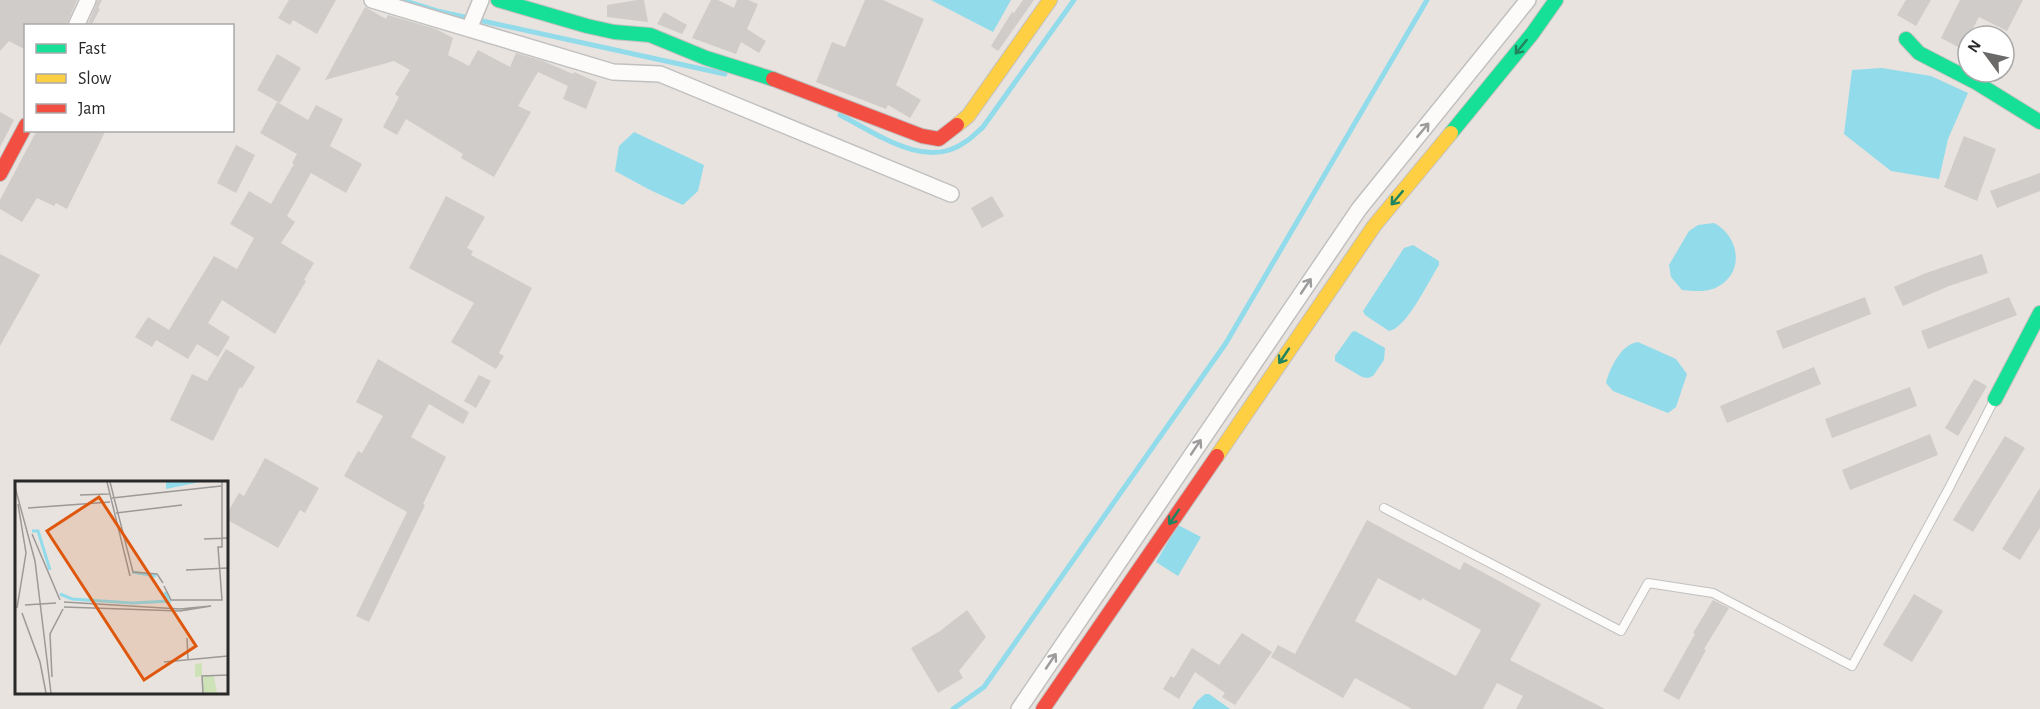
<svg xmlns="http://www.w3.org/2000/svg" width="2040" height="709" font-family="'Alegreya Sans',sans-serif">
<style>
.water{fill:#91dbea}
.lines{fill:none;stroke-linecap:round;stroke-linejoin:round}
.stream{stroke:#91dbea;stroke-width:5}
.building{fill:#cfccc9;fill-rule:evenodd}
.lane-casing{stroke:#c1c0c0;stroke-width:10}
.street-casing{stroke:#c1c0c0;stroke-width:18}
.fast-casing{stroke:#c1c0c0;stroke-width:16}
.slow-casing{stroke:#c1c0c0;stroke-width:16}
.jam-casing{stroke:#c1c0c0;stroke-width:16}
.lane{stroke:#fcfbfa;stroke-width:8}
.street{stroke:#fcfbfa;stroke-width:15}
.fast{stroke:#16e098;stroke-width:14}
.slow{stroke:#ffcf43;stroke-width:14}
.jam{stroke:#f24e42;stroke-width:14}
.oneway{stroke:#208460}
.oneway2{stroke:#9d9c9c}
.inset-river{fill:none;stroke:#91dbea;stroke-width:3}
.inset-road{fill:none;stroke:#9c9996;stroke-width:1.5}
.view{fill:#de570d;fill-opacity:0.15;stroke:#de570d;stroke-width:3}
.inset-edge{fill:none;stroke:#292929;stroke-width:3}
</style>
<rect width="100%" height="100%" fill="#e8e3df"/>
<path class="water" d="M931,0H1011L993,32Z
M1882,68L1931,76L1968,93L1948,139L1939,179L1891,171L1844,134L1852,70Z
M634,132L704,165L698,191L683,205L650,190L615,171L619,146Z
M1714,223C1739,236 1745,271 1719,286C1708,293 1694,291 1682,290L1671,277L1669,265L1689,231L1698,225Z
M1413,245L1439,261V265C1429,280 1407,328 1389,331L1365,315L1363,311L1404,248Z
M1355,331L1385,348L1384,360L1373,376L1368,378L1362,377L1335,361V356L1352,332Z
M1638,342L1676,359L1687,374L1676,407L1668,413L1613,391L1606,383C1610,368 1621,344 1638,342Z
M1178,525L1201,537L1178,576L1156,562Z
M1205,694H1209L1230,709H1192L1197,701Z"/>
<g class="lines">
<path class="stream" d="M402,0L437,11L725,74
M840,115C876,133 926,171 965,142C972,138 977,132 983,127L1074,0
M953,709L984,687L1226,343L1427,0"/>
</g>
<path class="building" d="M0,0H77L66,26H26V50L9,41L0,51Z
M98,0H102L98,8L100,9L91,26H87Z
M289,0H336L317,34L293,20L290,25L278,18Z
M637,0H644L648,22L607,17V5Z
M711,0H718L734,8L737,0H748L758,4L747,29L766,41L759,53L741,42L736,54L692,38Z
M865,0H883L924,19L896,85L921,100L910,118L888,105L886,109L816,82L832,42L845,47Z
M1023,0H1034L998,51L991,46L1012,12L1014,13Z
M1906,0H1931L1916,26L1897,15Z
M1960,0H2023L2007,31L1979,17L1962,49L1941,38Z
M365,7L386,19L388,15L436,29L453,38L448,55L469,66L478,50L510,67L516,53L543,61L573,74L574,72L597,82L586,109L563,99L568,86L538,72L518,106L531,112L494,177L461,158L463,154L406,119L397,135L383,127L399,97L395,94L410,70L394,61L325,80Z
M664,12L687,25L682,34L657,24Z
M277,54L301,68L280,103L257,90Z
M277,102L308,120L316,105L343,119L330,146L362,164L346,193L311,173L287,216L295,222L281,243L314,263L304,280L306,281L275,334L222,300L208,323L230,337L218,357L197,344L188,359L156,340L152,347L135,337L148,317L169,330L214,256L237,269L254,238L230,224L249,191L271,204L294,164L292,163L297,154L260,133Z
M0,112L14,120L0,147Z
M37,130H106L67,209L56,203L54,206L37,198L22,222L0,209V200Z
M1964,136L1996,149L1977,201L1944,187Z
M236,145L255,155L236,193L217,183Z
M2040,173V191L1997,208L1990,191Z
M446,196L485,217L467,248L473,251L471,255L532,288L499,353L504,356L496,369L451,342L474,303L409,268Z
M992,196L1004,216L982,228L971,208Z
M0,254L40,275L0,346Z
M1982,254L1988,273L1949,286L1903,306L1894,287L1926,273Z
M1865,297L1871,314L1783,349L1776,331Z
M2009,297L2017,315L1928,349L1921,331Z
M226,349L255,367L242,388L240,387L213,441L170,420L192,374L207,381Z
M378,359L469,412L463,424L429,404L411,437L446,457L423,504L425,505L369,622L356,616L407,512L344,476L358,451L362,453L383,416L356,402Z
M1814,367L1821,384L1727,423L1720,406Z
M479,375L491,381L476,408L464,401Z
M1974,379L1987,386L1958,436L1945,428Z
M1910,387L1917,406L1832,438L1825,419Z
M1930,434L1938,455L1850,490L1842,470Z
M2005,436L2025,448L1973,532L1953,520Z
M265,458L319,488L305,513L300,510L278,548L226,519V515L239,493L244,496Z
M2040,488V528L2020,560L2002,549Z
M1367,520L1460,570L1464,562L1541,604L1510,660L1605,709H1516L1523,696L1497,683L1483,709H1412L1355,678L1343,698L1271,657L1278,645L1295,654ZM1378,578L1421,601L1422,598L1481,630L1456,676L1355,621Z
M1914,594L1943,611L1912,662L1883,645Z
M1713,600L1729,608L1704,649L1706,650L1679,700L1663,691L1695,634L1693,633Z
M967,610L986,637L959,671L963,678L938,693L911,648L940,631Z
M1242,633L1272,652L1235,705L1222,697L1225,693L1195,672L1179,699L1163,689L1171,676L1174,678L1192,648L1219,665Z"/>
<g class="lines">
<g class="lane-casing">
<path id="lane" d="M1384,508L1621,631L1648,583L1713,593L1852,666L1949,488L1994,400"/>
</g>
<g class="street-casing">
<path id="street" d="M372,0L613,72L660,74L951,194
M76,26L88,0
M469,29L481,0
M1019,709L1359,209L1528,0"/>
</g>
<g class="fast-casing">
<path id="fast" d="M498,0L587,26L614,32L650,35L706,58L773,79
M1906,39L1919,53L1977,83L2040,122
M1451,133L1532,34L1556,0
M1995,399L2040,313"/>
</g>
<g class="slow-casing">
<path id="slow" d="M957,125L968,116L1050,0
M1217,456L1374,226L1451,133"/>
</g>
<g class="jam-casing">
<path id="jam" d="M773,79L922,136L939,139L957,125
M0,174L26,125
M1043,709L1217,456"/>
</g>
<use href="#lane" class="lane"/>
<use href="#street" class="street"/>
<use href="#fast" class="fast"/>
<use href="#slow" class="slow"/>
<use href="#jam" class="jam"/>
</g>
<defs><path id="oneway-shaft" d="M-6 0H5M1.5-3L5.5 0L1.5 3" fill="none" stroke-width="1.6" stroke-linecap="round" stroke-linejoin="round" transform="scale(1.5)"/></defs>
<g class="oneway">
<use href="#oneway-shaft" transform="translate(1521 47) rotate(129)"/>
<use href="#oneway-shaft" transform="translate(1397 198) rotate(130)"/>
<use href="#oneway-shaft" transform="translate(1284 356) rotate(124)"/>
<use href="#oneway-shaft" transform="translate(1174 517) rotate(124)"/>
</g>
<g class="oneway2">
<use href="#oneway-shaft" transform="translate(1423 130) rotate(-50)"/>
<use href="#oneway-shaft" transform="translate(1306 286) rotate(-56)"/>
<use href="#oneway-shaft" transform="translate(1196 447) rotate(-56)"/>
<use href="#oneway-shaft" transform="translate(1051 661) rotate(-56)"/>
</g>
<g transform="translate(15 481)">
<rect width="213" height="213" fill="#e8e3df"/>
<path d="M187,182V195H199L202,212H188L187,195L180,196V183Z" fill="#cde3b7"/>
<path d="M151,1H185L151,8Z" fill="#91dbea"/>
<path class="inset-river" d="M17,50H23L35,89M117,91L141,95M45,113L57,118L117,122L154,120L150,111"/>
<path class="inset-road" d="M92,1L115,95M95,1L118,91L142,93L148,102M0,6L20,80L36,212M65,14L94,13M97,17L206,5M13,27L95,21M101,32L167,24M17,53L45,119M189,58L213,57M171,89L213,87M149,105L156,119H207L203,66H207V1M49,121L165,128L196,125L165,130L49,126M10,124L41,122M2,127L11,72L3,23M7,132L25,181L31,212M172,157L173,179M149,181L213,175M37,196L35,153L48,128M188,212L187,195L213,194"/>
<path class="view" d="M84,16L181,165L129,199L32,50Z"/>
<rect width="213" height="213" class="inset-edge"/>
</g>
<rect x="24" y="24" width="210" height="108" fill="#ffffff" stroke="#a9a9a9" stroke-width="1.5"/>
<rect x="36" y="44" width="30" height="9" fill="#16e098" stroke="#a9a9a9" stroke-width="1.5"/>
<text x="78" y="54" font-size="18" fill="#292929">Fast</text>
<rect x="36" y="74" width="30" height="9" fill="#ffcf43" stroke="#a9a9a9" stroke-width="1.5"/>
<text x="78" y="84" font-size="18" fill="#292929">Slow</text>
<rect x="36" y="104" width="30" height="9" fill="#f24e42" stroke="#a9a9a9" stroke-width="1.5"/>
<text x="78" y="114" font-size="18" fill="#292929">Jam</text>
<g transform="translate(1986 54) rotate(303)"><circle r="28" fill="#ffffff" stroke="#a9a9a9" stroke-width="1.5"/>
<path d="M0-4.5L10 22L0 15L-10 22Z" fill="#6c6a69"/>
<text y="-9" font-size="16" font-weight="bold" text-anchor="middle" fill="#292929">N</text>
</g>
</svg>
